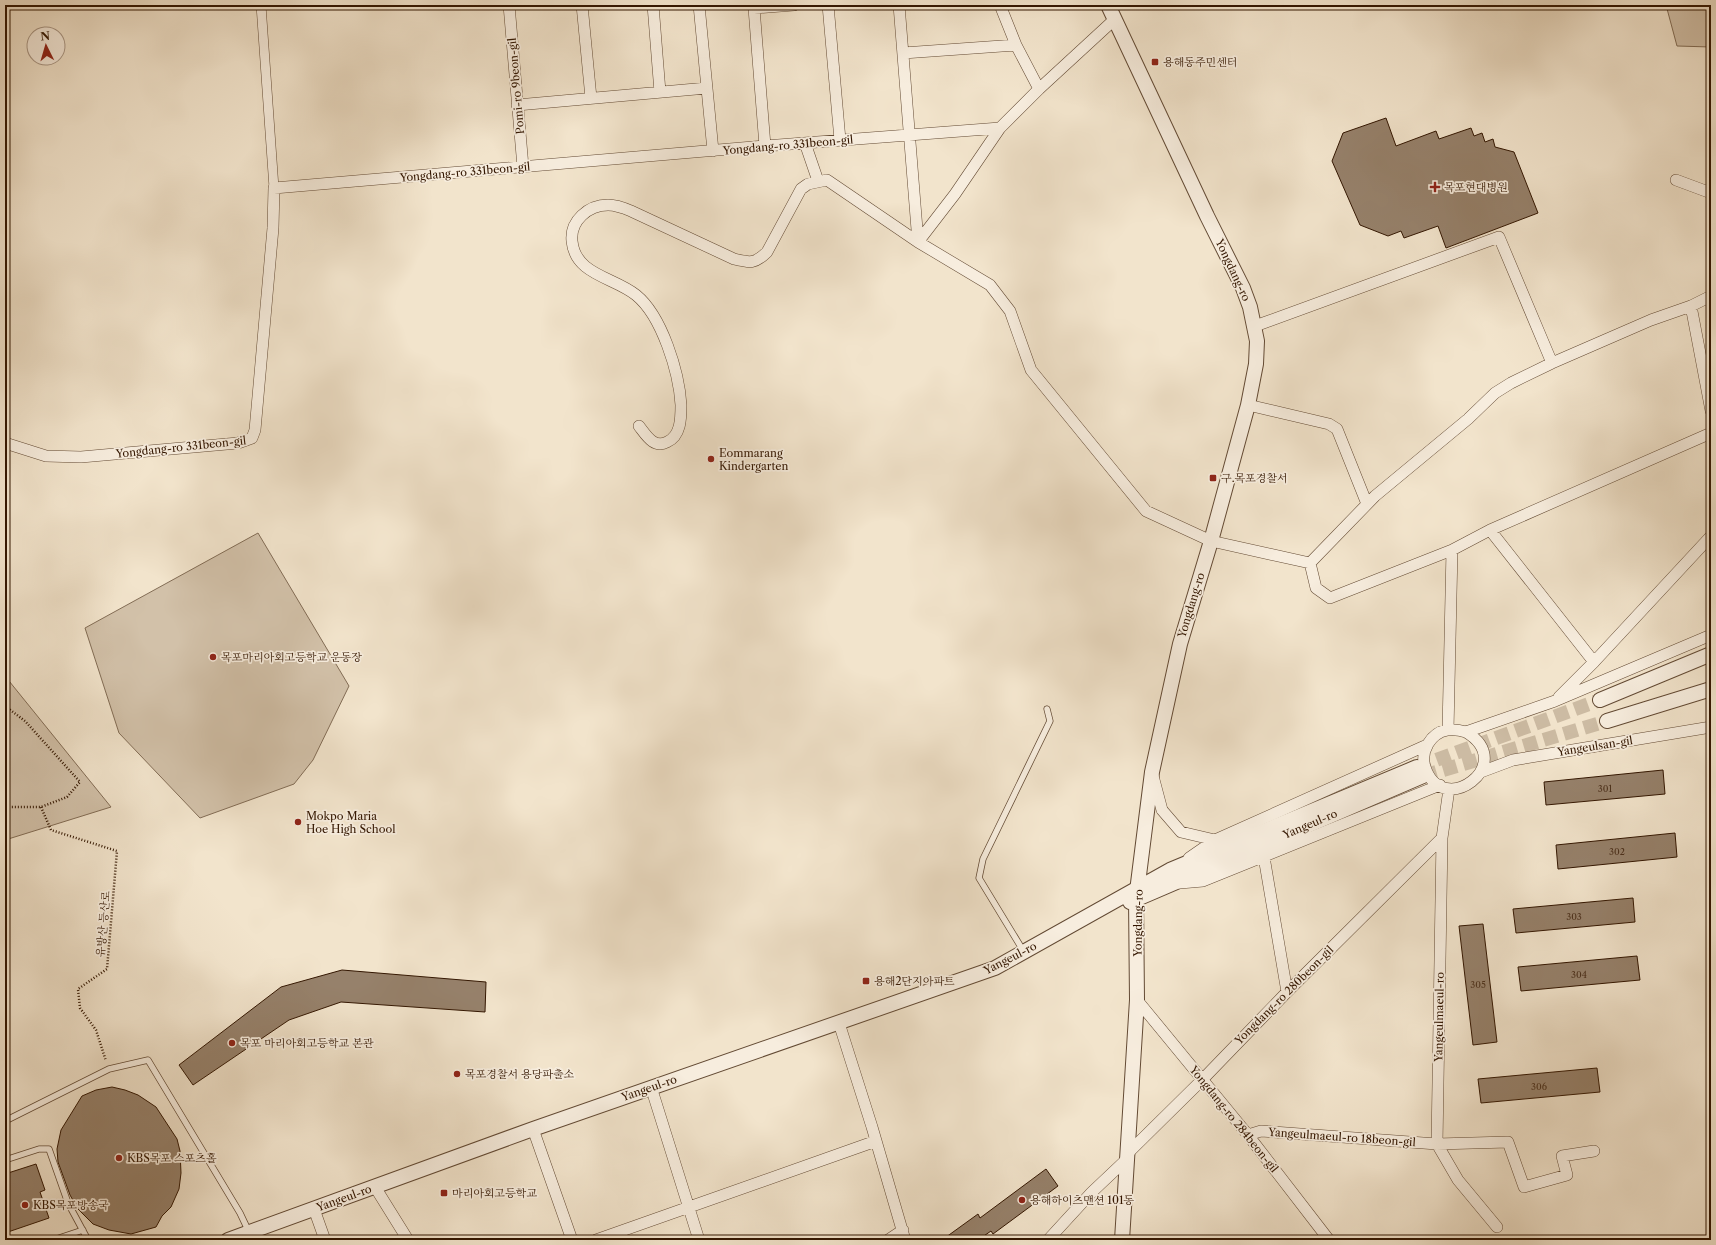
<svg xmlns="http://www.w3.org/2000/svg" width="1716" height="1245" font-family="'Libre Caslon Text','Noto Serif KR',serif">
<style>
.green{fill:#d2c1a9;stroke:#826c55}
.building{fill:#96816b;stroke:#331601}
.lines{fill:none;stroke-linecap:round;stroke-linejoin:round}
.tertiary-tunnel{stroke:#ccbba3;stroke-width:14;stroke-dasharray:14 7;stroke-linecap:butt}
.service-casing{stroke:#634a34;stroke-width:7}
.pedestrian-casing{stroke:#634a34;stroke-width:10}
.minor-casing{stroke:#634a34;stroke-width:12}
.tertiary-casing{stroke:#634a34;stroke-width:16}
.path{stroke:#331601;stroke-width:2.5;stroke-dasharray:1 2;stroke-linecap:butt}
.service{stroke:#f7edde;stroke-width:5.5}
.pedestrian{stroke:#f7edde;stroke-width:9}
.minor{stroke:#f7edde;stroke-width:11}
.tertiary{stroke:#f7edde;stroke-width:14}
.poi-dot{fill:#8f2418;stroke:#f7edde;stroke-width:1.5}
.labels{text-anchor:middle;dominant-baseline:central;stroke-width:3.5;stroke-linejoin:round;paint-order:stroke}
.number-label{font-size:9px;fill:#4c311c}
.poi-label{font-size:11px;fill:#331601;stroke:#f7edde;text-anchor:start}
.street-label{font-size:11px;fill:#331601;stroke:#f7edde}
</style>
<rect width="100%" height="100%" fill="#f2e4cc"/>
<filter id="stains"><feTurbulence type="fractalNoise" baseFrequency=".005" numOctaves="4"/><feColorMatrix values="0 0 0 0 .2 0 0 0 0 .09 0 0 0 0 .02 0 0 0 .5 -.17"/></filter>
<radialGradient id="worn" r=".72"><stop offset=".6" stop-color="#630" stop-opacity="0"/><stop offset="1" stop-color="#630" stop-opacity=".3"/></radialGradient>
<path class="green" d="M1666,5H1711V47L1677,46Z
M258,533L349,686L313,760L294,784L200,818L119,733L85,628Z
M5,676L111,807L5,840Z"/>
<path class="building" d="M1386,118L1396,146L1436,131L1439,139L1471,128L1474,136L1482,133L1485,142L1493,139L1495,147L1514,152L1538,213L1446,248L1438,226L1404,238L1401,231L1388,236L1360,225L1332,161L1343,133Z
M1663,770L1665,794L1546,805L1544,782Z
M1675,833L1677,857L1558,869L1556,845Z
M1633,898L1635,922L1516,933L1513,909Z
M1483,924L1497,1042L1473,1045L1459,926Z
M1637,956L1640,980L1521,991L1518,967Z
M342,970L486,982L485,1012L341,1002L289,1020L193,1085L179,1065L281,987Z
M1597,1068L1600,1092L1481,1103L1478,1079Z
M112,1087L125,1090L138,1095L156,1107L177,1139L180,1151L181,1173L179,1189L171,1207L162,1216L156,1227L131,1234L109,1230L93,1224L78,1209L70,1195L58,1162L57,1149L61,1130L82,1096L96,1090Z
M36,1164L45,1190L40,1192L49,1218L5,1233V1174Z
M1046,1169L1058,1186L993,1234L991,1231L978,1240H942L978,1214L980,1218Z"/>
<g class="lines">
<path class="tertiary-tunnel" d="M1417,767L1600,700
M1423,776L1607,721"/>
<g class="service-casing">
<path id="service" d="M1024,952L979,878L983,859L1050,721L1047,709
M5,1121L109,1069L148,1060L240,1213L249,1232
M5,1160L39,1149H49L68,1203L88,1240
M53,1240L83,1230"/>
</g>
<g class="pedestrian-casing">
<path id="pedestrian" d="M261,5L274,188"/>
</g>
<g class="minor-casing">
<path id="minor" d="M509,5L523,167
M582,5L591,98
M653,5L660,92
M699,5L713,151
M828,5L840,140
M899,5L918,242
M1000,5L1016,45L1039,89
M903,53L1016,45
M517,105L707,88
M805,143L818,181
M765,146L754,8L794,5
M1676,180L1711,193
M918,242L955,194L1000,128
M1691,306L1711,411
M1255,326L1499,237L1552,363
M1248,405L1329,424L1337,429L1367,504
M639,426C646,435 654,449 667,442C681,436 681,418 681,405C679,372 662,316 636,295C614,277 575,275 572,241C570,221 588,205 608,205C616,205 624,208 631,211L734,259C750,263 755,264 767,252L801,189L808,184L827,180L918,242L990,285L1010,311L1031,370L1146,511L1211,541L1310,563L1316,588L1330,598L1452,550L1490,530L1711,433
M5,443L46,456L81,457L238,443L252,438L255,430L273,228L274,188L765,146L1000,128L1039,89L1115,19
M1490,530L1594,662
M1310,563L1375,496L1468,419L1495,393L1511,383L1552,363L1651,320L1691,306L1711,296
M1559,697L1594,662L1711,536
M1448,730L1452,550
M1466,732C1519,764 1442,820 1425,767C1420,751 1431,733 1447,730C1454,729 1460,730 1466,732L1555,701L1711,635
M1481,772L1513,760L1711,727
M1153,776L1162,810L1181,832L1215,840
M1449,789L1442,838L1437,1144L1458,1180L1497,1227
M1264,857L1287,992
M1189,858L1215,840L1427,745
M1180,883L1203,881L1440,785
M1137,1000L1248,1135L1329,1240
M839,1023L872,1127L905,1240
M651,1087L699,1240
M533,1129L572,1240
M1248,1135L1261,1131L1437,1144L1508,1142L1524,1187L1567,1175L1562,1156L1594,1151
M1128,1153L1202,1080L1287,992L1442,838
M375,1187L408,1240
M314,1209L325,1240
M596,1240L876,1141
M888,1240L903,1230
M1048,1240L1092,1192L1128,1158"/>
</g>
<g class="tertiary-casing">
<path id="tertiary" d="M1108,5L1207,216L1243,288L1250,307L1257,341L1256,364L1248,405L1211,541L1180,644L1152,772L1136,899L1137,1000L1122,1240
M1600,700L1711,654
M1607,721L1711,689
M1130,902L1423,776
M228,1240L533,1129L995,968L1170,870L1417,767"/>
</g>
<path class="path" d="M5,706L25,721L80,782L67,797L41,807H6L5,805
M41,807L51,830L117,851L107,969L78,989L80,1008L96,1030L106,1061"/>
<use href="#service" class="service"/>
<use href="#pedestrian" class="pedestrian"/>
<use href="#minor" class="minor"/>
<use href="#tertiary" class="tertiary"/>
</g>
<g class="poi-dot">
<rect x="1151" y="58" width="8" height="8" rx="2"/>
<path d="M1433 181h4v4h4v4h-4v4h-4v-4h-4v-4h4z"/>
<circle cx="711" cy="459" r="4"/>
<rect x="1209" y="474" width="8" height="8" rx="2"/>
<circle cx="213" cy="657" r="4"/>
<circle cx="298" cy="822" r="4"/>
<rect x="862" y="977" width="8" height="8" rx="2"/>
<circle cx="232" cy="1043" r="4"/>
<circle cx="457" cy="1074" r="4"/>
<circle cx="119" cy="1158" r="4"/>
<rect x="440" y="1189" width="8" height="8" rx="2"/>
<circle cx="1022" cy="1200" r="4"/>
<circle cx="25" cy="1205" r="4"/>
</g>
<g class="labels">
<g class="number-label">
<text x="1605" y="788">301</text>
<text x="1617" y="851">302</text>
<text x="1574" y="916">303</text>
<text x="1579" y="974">304</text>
<text x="1478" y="984">305</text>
<text x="1539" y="1086">306</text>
</g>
<g class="poi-label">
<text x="1163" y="62">용해동주민센터</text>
<text x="1444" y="187">목포현대병원</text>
<text x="719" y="453">Eommarang<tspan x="719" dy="13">Kindergarten</tspan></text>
<text x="1221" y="478">구.목포경찰서</text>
<text x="221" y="657">목포마리아회고등학교 운동장</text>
<text x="306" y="816">Mokpo Maria<tspan x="306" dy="13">Hoe High School</tspan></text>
<text x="874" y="981">용해2단지아파트</text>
<text x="240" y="1043">목포 마리아회고등학교 본관</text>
<text x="465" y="1074">목포경찰서 용당파출소</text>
<text x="127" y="1158">KBS목포 스포츠홀</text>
<text x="452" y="1193">마리아회고등학교</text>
<text x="1030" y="1200">용해하이츠맨션 101동</text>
<text x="33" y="1205">KBS목포방송국</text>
</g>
<g class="street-label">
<text transform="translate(516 86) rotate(-95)">Pomi-ro 9beon-gil</text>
<text transform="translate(788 145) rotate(-5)">Yongdang-ro 331beon-gil</text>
<text transform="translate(465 172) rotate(-5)">Yongdang-ro 331beon-gil</text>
<text transform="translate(1233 270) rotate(65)">Yongdang-ro</text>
<text transform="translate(181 447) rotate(-6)">Yongdang-ro 331beon-gil</text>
<text transform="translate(1191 605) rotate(-73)">Yongdang-ro</text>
<text transform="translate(1595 746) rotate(-9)">Yangeulsan-gil</text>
<text transform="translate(1310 824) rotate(-23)">Yangeul-ro</text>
<text transform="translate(1138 923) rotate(-89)">Yongdang-ro</text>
<text transform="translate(103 924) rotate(-85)">유방산 등산로</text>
<text transform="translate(1010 958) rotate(-27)">Yangeul-ro</text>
<text transform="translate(1284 995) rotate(-45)">Yongdang-ro 280beon-gil</text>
<text transform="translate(1439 1017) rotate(-89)">Yangeulmaeul-ro</text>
<text transform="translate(649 1088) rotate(-19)">Yangeul-ro</text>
<text transform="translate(1234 1119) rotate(51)">Yongdang-ro 284beon-gil</text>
<text transform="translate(1342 1137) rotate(4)">Yangeulmaeul-ro 18beon-gil</text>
<text transform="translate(344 1198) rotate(-20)">Yangeul-ro</text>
</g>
</g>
<rect width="1716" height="1245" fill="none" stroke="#f2e4cc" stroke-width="20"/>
<rect x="6" y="6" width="1704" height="1233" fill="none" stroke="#331601" stroke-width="2"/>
<rect x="10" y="10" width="1696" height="1225" fill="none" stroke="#331601"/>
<g transform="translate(46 46) rotate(355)"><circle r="19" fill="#f7edde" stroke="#a99786"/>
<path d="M0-3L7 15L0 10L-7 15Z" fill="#8f2418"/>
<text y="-6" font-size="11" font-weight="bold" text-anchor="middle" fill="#331601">N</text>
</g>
<rect width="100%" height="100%" filter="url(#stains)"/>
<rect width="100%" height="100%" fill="url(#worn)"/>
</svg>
